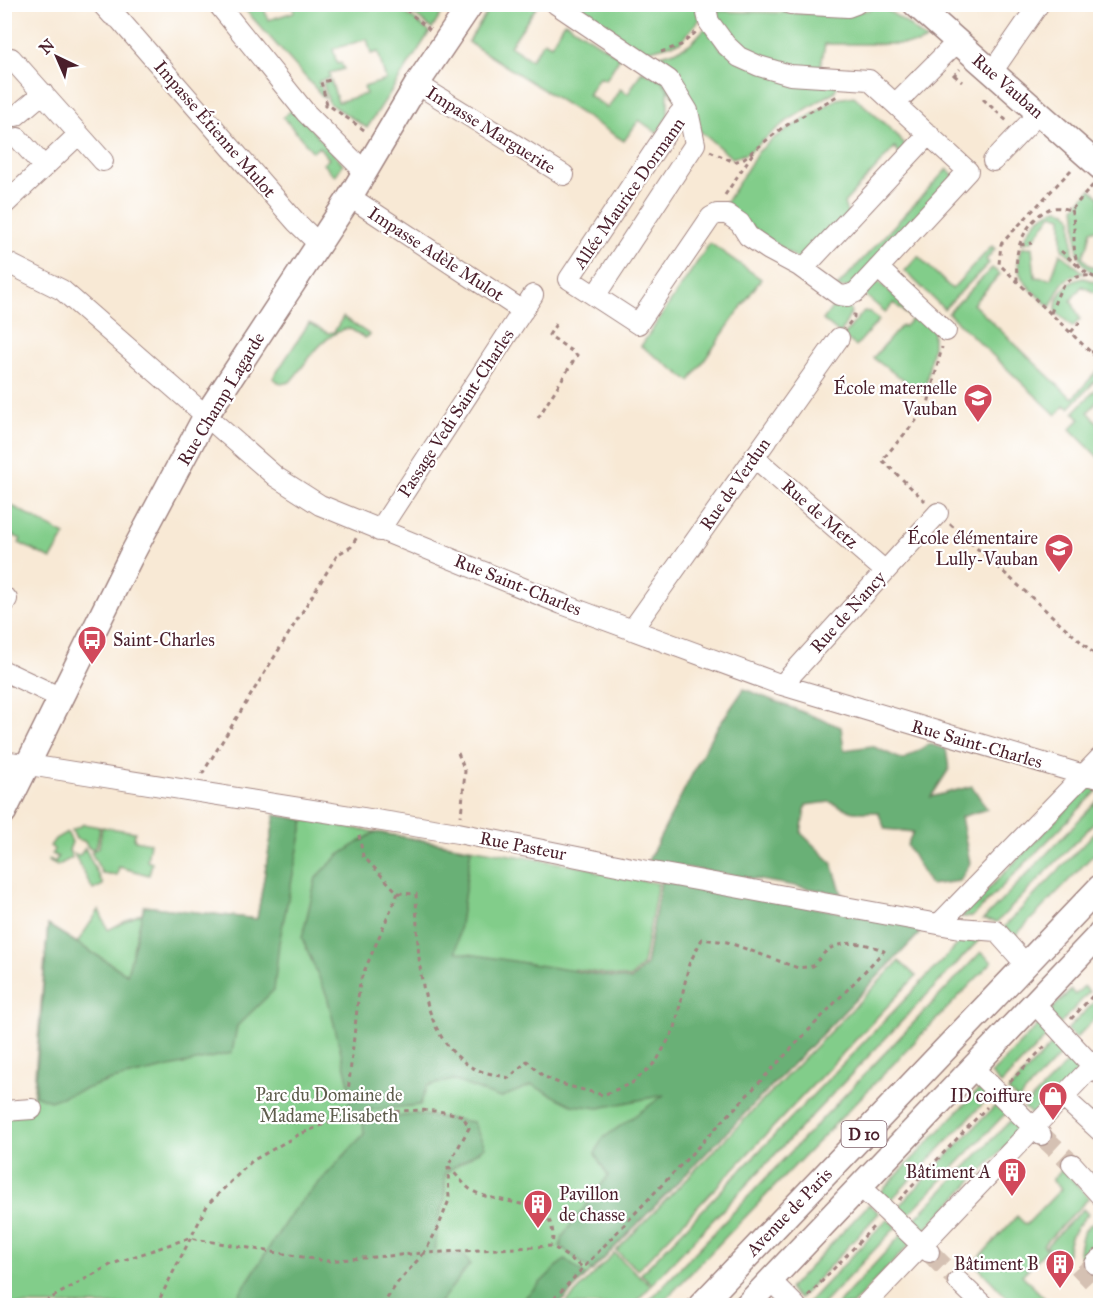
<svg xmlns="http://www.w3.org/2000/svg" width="1105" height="1310" font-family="'IM FELL Great Primer',serif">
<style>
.green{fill:#82cd8a;stroke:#66765a;stroke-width:1.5}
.forest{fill:#69b076;stroke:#5a6850;stroke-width:1.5}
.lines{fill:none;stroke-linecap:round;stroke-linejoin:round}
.minor-tunnel{stroke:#d5c1b3;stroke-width:20;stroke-dasharray:20 10;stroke-linecap:butt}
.minor-casing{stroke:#a18480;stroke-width:22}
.major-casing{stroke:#a18480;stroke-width:27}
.path{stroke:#a18480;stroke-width:3;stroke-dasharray:4.5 4.5;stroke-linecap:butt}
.minor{stroke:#fff;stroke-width:20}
.major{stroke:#fff;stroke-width:24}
.labels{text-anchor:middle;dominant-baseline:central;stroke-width:4.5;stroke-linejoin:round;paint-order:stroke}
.shield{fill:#fff;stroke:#80626b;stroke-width:1.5}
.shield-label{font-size:16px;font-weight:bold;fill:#4a1f2b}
.street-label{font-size:18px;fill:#4a1f2b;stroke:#fff}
.poi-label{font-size:18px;fill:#4a1f2b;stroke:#fff;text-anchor:end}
.park-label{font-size:18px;fill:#5e5c4c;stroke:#fff}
</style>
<rect width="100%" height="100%" fill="#fff"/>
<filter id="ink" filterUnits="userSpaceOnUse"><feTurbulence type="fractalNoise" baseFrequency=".0167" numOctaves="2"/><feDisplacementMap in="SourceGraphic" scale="12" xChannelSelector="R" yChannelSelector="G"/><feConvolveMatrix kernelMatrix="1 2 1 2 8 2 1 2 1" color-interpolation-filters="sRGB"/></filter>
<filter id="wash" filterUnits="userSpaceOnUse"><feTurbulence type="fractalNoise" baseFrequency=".008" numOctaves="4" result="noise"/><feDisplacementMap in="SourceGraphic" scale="24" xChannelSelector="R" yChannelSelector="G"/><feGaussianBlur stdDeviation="1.35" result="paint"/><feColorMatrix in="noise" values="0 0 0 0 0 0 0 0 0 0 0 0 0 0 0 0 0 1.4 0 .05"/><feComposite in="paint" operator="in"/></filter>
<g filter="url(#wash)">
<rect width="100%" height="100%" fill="#f8e9d5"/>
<path class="green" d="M564,4L695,5L700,19L680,42L636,54Z
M241,5H263L268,20L294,12L293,5H357L368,9L392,6L399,8L430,32L367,128L329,103L323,83L331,81L338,102L366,94L364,87L386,80L378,52L371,54L367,39L333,49L337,64L341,63L344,69L329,73L330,78L319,81L325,99Z
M402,5H447L432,29Z
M492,5H538L510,46L531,60L544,41L551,45L565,22L620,57L606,80L599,77L588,95L608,108L620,89L628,94L642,71L664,81L668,92V116L657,133L639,120L624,141L468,42Z
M879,5L904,21L926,40L918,44H825L820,70C791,67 735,56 719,29C717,24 716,16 714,11L829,14L869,10Z
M706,28L722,50L839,83L834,92L784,123L748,153L732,158L700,131L645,59C659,55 675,53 688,45C695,41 699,33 706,28Z
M854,96L897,135L909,151L902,158L895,147L844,203L848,216L802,262L723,207L758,152L774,138L837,99Z
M293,109L343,164L335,176L323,164L329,159L319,147L313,152L283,117Z
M947,169L956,178L855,287L836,288Z
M1091,189L1100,198V230H1091L1088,245L1082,257L1089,265L1100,271V278C1067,260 1080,238 1075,207Z
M1058,209L1067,211L1072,219L1073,258L1062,249V217L1052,214L1032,241L1023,243C1028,228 1042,211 1058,209Z
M710,243L761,279L690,381L641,346Z
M992,246L995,249L986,260L989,263L944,309L905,271L918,256L952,289Z
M1032,247L1035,277L1051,279L1060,253L1084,273C1059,277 1061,288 1050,307C1030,288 1011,278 1021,248Z
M992,268L1000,274L973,304L1065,392L1073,398L1100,368V376L1069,408L1065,405L1056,415L948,313Z
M1083,278L1100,283L1095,293L1082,286L1071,300L1080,319L1073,327L1056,312C1055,294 1066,282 1083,278Z
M879,282L933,330V346L924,395L873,358L902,325L904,327L912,319L894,303L885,312L865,295L874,283Z
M841,301H846L851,313L840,334L823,320L834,305Z
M864,311L870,312L879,320L856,346L843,336Z
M343,317L370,335L365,338L349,328C323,333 306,364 290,382L281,384L273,378L309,323L328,333L334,332Z
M1100,385V398L1088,412L1100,425V459L1070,429L1080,419L1074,412Z
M5,502L65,535L51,559L19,543L21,539L8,533L5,540Z
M1090,785L1100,788L972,917H961Z
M1100,798V817L997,922L983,920Z
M275,815L594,869L595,872L658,883L643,965L630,978L574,969L573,971L631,981L646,965L661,881L919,934L558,1305H5L4,1118L32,1109L48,925L77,943L99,910L108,930L142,913L144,906L257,919Z
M84,824L100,827L97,845L93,849L89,848L84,841L76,839L72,830Z
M102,827L135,832L134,840L150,843L147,861L152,863L149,875L119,867L117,875L102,873L91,852L99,847Z
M1100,827V848L1014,937L1004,927Z
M67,832L72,842L69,850L72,858L57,866L48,861L49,859L55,862L58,857L52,854L54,849L50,846L55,839Z
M85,848L103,885L93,890L74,854L80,855Z
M980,939L652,1284L641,1274L962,940Z
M981,952L992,962L660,1305H645Z
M899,961L916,976L638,1270L616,1251Z
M1084,986L1089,992L1060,1024L1049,1012L1071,990L1075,995Z
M1095,1001L1100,1006V1013L1076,1038L1067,1030Z
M1040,1023L1050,1033L1001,1084L991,1074Z
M1057,1039L1066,1049L1018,1100L1008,1091Z
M1073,1057L1083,1067L1034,1117L1024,1107Z
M982,1086L991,1095L889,1202L880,1193Z
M999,1102L1008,1111L904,1219L895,1210Z
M1014,1117L1024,1127L921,1234L910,1224Z
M1062,1169L1089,1198L1043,1245L1047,1250L1022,1275L1051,1305H1014L974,1263L1017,1216L1026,1225L1061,1189L1052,1180Z
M869,1204L879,1213L799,1299L789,1289Z
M1083,1209L1088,1214C1077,1226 1067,1237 1068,1254L1060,1262L1046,1246Z
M887,1219L896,1227L822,1305L805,1306Z
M1100,1219V1248L1090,1259L1100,1267V1277L1092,1272L1079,1253C1080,1237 1084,1225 1100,1219Z
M902,1234L911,1243L852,1305L836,1306Z
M614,1253L651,1286L633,1305H564Z"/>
<path class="forest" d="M744,689L841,727L844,750L872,746L903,760L929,744L946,749L949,769L931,797L972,786L987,809L961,817L970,863L960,881L930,885L907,845L913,832L885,829L878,812H853L830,802L806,805L801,833L832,863L842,894L648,861L711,737Z
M275,815L304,820L279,943L274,990L237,1026L232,1053L112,1080L50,1101L35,1095L48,925L127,974L144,906L257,919Z
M375,832L471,849L456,952L631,980L646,965L661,881L915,925L919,934L592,1271L560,1246L562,1237L608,1176L595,1154L602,1139L664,1095L599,1108L572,1105L532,1085L500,1098L453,1080L427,1086L420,1105L363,1111L346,1110L352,1096L327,996L302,938L316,878L339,855Z
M415,1114L473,1122L485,1147L445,1173V1199L438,1219L435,1255L463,1254L470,1264L438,1305H238L240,1293L292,1212L364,1134L363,1123Z
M565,1259L586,1276L558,1305H517Z"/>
</g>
<g filter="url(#ink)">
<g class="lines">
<path class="minor-tunnel" d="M1041,1135L1072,1164
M929,1252L958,1281
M1078,1280L1095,1264"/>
<g class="minor-casing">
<path id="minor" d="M102,4L112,15L119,19L296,222L319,244
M218,4L306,113L365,172
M556,4L669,80L688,111L695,144L595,296
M790,4L848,7L856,4
M11,58L103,161
M992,72L1039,4
M417,84L564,175
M896,103L957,42
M688,111L679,114L569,279L638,324L711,217L717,214H727L740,223L748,236L769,250L799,266L839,295L847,296L856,292L968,171L869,80L790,75L759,66L739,57L725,44L709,22L705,4
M16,116L43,93
M18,138L44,167
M993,161L1039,113
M350,197L523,311
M4,205L79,134
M4,261L62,290L276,477L320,505L562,604L782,685L1084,775L1100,778
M878,268L946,331
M803,269L929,134
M754,457L885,571
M379,531L533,295
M4,598L7,599L4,604
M632,630L839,338
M4,671L61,698
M782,685L938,513
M4,761L458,833L642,870L960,928L996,931L1020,958L1027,963
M940,923L1100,758
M1034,1003L1100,1074
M972,1067L1041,1135
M1063,1097L1100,1131
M4,1111L32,1109
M1072,1164L1100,1195
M860,1186L929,1252
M1095,1264L1100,1259
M770,1280L796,1306
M958,1281L984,1306
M864,1306L1100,1058"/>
</g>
<g class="major-casing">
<path id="major" d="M915,4L1100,167
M4,812L130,558L205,417L350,197L417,84L471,4
M700,1306L1100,887
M746,1306L1100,934"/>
</g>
<path class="path" d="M399,4L430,30
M661,52L681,45L696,32
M954,75L962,82
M953,76L960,69
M983,99L1008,122
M327,104L321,82L331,80
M324,107L327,104L367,132
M710,151L734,162L743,159L782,128L837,96
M1071,170L1001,244L999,264L1100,361
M725,195L753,153
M1071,210C1078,228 1069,251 1080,267C1084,273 1094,277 1100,280
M1020,245L1032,243
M1061,251L1079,267
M1017,281C1017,273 1016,265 1017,257C1018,240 1032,217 1047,210C1054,206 1063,208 1071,210L1093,185
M1097,294L1100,289
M1051,313C1059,291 1063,274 1091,276
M848,325L854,317V312
M1071,332L1081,321
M1091,352L1100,351
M538,418L577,355L549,335L556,324
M925,501L882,460L927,408L942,347
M950,524L1100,659
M458,753L465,771L461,816
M202,774L338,554L351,547L357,537
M359,835L363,856L398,893L360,981L348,1092L336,1119C381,1114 419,1104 463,1116L469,1128L448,1166C455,1173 463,1184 471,1190C500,1208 561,1194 552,1246
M398,893L416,894C418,951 416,1035 473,1068C483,1073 498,1075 509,1078L527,1061L543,1076L561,1084L603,1095L632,1083L656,1062L675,1028L689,964L702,939L727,942L798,968L813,966C818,961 824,951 831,948C848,940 867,943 884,951L547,1306
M1071,1019L1100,988
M1010,1082L1047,1044
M448,1166L449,1200L438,1228L424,1253L552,1246L584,1268
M899,1200L987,1107
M808,1296L876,1224
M37,1306L112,1264L189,1238L326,1261L424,1253
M156,1306L208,1204L252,1161L298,1135L336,1119
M382,1306L398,1282L424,1253"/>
<use href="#minor" class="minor"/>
<use href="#major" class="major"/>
</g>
</g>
<defs>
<g id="school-pin" transform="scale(1.5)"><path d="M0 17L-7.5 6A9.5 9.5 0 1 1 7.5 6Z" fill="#d1495b" stroke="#fff"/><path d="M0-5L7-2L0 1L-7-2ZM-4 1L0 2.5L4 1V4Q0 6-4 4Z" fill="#fff"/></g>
<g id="bus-pin" transform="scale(1.5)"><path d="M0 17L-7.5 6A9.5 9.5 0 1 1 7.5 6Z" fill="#d1495b" stroke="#fff"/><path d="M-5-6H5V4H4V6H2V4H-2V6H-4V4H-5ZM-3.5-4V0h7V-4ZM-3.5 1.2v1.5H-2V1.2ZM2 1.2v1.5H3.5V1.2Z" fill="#fff"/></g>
<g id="shop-pin" transform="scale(1.5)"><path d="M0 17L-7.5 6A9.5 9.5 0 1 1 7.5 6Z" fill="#d1495b" stroke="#fff"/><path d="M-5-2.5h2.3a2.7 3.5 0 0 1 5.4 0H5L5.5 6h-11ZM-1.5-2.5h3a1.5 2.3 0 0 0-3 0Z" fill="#fff"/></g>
<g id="building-pin" transform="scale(1.5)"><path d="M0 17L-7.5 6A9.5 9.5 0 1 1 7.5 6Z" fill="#d1495b" stroke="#fff"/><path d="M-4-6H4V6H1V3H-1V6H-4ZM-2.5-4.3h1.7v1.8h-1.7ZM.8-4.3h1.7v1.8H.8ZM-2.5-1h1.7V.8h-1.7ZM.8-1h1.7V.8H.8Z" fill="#fff"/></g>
</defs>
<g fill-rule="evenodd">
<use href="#school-pin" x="978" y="398"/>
<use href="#school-pin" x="1059" y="548"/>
<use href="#bus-pin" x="92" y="640"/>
<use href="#shop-pin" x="1053" y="1096"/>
<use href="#building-pin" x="1012" y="1172"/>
<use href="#building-pin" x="538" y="1204"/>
<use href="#building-pin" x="1060" y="1264"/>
</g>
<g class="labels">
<rect class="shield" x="841.5" y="1121" width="45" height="26" rx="4.5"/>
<g class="shield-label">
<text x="864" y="1134">D 10</text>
</g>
<g class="street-label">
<text transform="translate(1008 86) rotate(41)">Rue Vauban</text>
<text transform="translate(215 129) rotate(49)">Impasse Étienne Mulot</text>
<text transform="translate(491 130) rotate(32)">Impasse Marguerite</text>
<text transform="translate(629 193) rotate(-55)">Allée Maurice Dormann</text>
<text transform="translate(436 254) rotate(33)">Impasse Adèle Mulot</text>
<text transform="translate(221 399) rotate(-59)">Rue Champ Lagarde</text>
<text transform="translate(456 413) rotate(-57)">Passage Vedi Saint-Charles</text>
<text transform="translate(735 484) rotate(-55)">Rue de Verdun</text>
<text transform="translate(820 514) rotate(41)">Rue de Metz</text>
<text transform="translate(518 585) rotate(22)">Rue Saint-Charles</text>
<text transform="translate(848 612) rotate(-48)">Rue de Nancy</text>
<text transform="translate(977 744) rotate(16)">Rue Saint-Charles</text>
<text transform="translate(523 846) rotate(11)">Rue Pasteur</text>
<text transform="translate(789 1212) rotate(-46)">Avenue de Paris</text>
</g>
<g class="poi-label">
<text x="957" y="388">École maternelle<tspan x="957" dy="21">Vauban</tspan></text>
<text x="1038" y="538">École élémentaire<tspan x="1038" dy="21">Lully-Vauban</tspan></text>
<text x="113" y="640" text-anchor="start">Saint-Charles</text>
<text x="1032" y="1096">ID coiffure</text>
<text x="991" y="1172">Bâtiment A</text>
<text x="559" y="1194" text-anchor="start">Pavillon<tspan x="559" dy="21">de chasse</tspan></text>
<text x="1039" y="1264">Bâtiment B</text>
</g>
<g class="park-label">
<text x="329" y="1095">Parc du Domaine de<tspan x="329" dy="21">Madame Elisabeth</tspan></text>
</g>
</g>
<rect width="1105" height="1310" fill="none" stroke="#fff" stroke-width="24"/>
<g transform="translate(57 57) rotate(316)" stroke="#ffffff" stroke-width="4.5" paint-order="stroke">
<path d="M0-4.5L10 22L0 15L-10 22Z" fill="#4a1f2b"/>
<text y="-9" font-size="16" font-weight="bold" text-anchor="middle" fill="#4a1f2b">N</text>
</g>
</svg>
